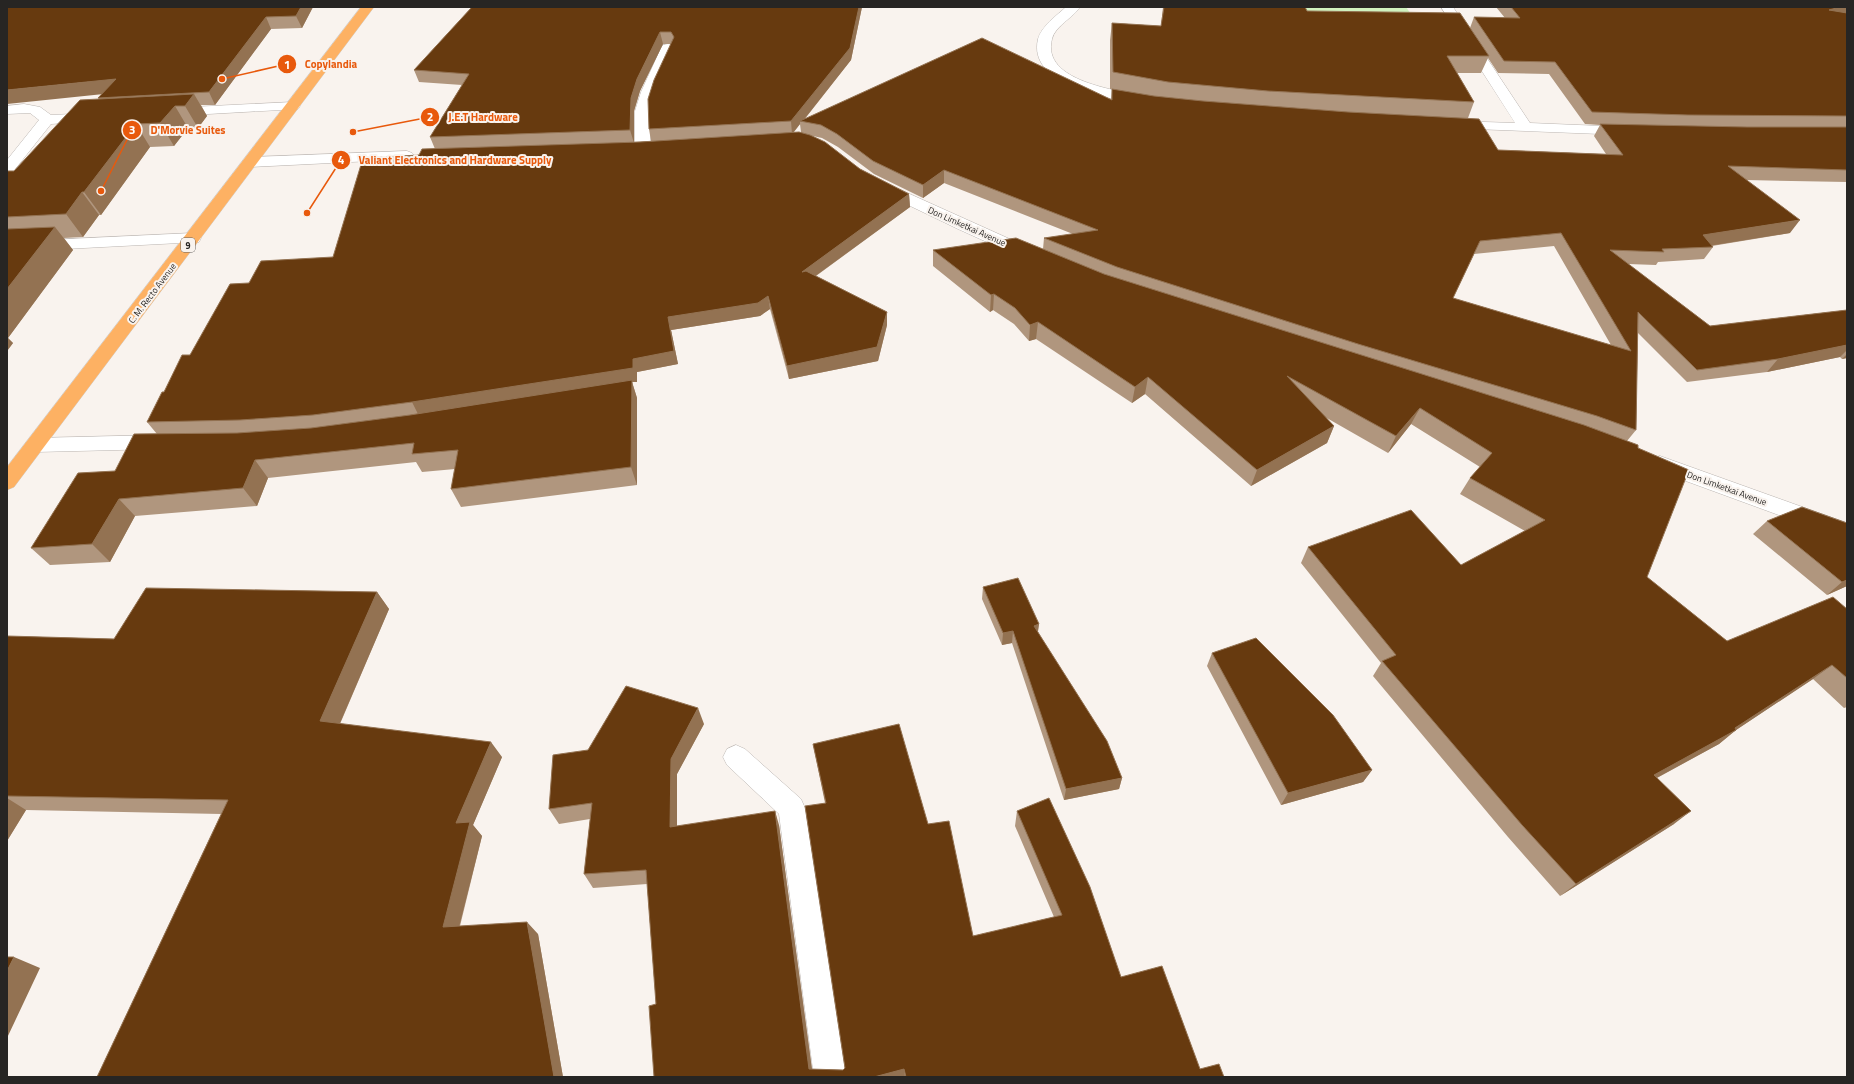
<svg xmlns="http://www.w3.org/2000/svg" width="1854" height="1084" font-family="'Titillium Web',sans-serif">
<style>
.green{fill:#d0f3c0}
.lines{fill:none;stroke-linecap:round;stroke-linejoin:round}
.minor-casing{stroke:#bbb5b1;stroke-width:1}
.highway-casing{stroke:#cfcfcf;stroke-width:1}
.minor{fill:#fff;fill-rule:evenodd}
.highway{fill:#fdb163;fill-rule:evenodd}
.wall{fill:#b0967e;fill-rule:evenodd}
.shaded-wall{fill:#937252}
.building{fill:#673a0f;stroke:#937252;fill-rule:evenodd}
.labels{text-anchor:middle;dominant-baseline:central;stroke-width:4;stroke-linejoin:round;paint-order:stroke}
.far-street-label{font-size:9px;fill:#272523;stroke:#f9f3ee}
.shield{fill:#f9f3ee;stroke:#666360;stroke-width:1}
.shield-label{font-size:9px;font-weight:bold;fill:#272523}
.leader{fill:none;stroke:#e8590c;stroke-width:1.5}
.callout-dot{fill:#e8590c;stroke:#f9f3ee;stroke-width:1.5}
.mark-label{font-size:12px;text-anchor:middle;font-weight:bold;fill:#fff}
.callout-label{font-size:11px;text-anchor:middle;font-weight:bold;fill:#e8590c;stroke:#f9f3ee;stroke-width:4;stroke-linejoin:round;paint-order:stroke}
</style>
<rect width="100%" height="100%" fill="#f9f3ee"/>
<path class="green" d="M1296,7H1406L1417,23L1305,21Z"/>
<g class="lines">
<g class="minor-casing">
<path id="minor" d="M1066,7H1080C1073,18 1055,26 1052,39C1041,82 1118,90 1146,97L1148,100L1146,103L1141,104C1110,99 1027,86 1038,39C1041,27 1057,15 1066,7Z
M1441,7H1453L1530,123L1626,127L1631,128L1633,131L1631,134L1626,135L1449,128L1447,125L1449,122L1454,121L1515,123Z
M668,44L673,45L675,48L655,92L649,111L651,148L648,151L643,153L638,151L635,148V111L641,92L661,48L663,45Z
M293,102L298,103L300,106L298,109L173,116L168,115L166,112L168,109L173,108Z
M24,104L40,107L51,115L93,113L98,114L100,117L98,120L93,121L51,124L12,173L7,175V160L39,120L30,113L7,114V106Z
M407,151L412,153L415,156L412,159L251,167L246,165L243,162L246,159L251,157Z
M883,182L1032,249L1034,253L1032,257L1026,258L1020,257L958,229L877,190L875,187L877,184Z
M193,233L199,234L201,238L199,242L7,252V242Z
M159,435L166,437L169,442L166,447L159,449L36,452L29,450L26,445L29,440L36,438Z
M1660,456L1847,523V540L1653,469L1650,464L1653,459Z
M736,745L745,749L801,799L805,808L846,1077H814L779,814L727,765L723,757L727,749Z"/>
</g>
<g class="highway-casing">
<path id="highway" d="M361,7H374L14,487L7,490V467Z"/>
</g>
<use href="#minor" class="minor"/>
<use href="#highway" class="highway"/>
</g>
<path class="wall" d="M7,7H313L302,28L271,29L215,105H201L207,116L198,128H188L174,146L150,147L101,215H99L83,237L64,238L73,250L8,338L13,343L7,351V171H14L99,99L98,98L102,94Z
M472,7H862L851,60L804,120L1111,99L1112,89H1110V40L1112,23L1161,26L1163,7H1305L1307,11L1470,28L1474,17L1505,18L1496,7H1847V182L1746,180L1790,233L1712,246L1713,247L1704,259L1658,262L1656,265L1628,264L1710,326L1847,310V358L1842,359L1840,357L1767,372L1687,382L1638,333L1636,430L1627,441L1638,448L1647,577L1727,641L1847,609V707L1844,708L1813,679L1736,730L1719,744L1657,778L1674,824L1560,896L1508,837L1373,676L1381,663L1301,563L1308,547L1461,565L1525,531L1460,494L1470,478L1480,467L1411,424L1388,453L1325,417L1334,426L1327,443L1251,486L1145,394L1132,403L1036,339L1029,341L1014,324L993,310L990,312L933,266V250L1043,249L1044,238L1073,234L944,183L923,198L874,174L838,147L822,138L813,136L860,169L909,194L910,207L816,276L887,312V325L878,361L789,379L770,309L760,316L671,330L678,364L637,372V382H632L637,398V485L461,507L451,489L455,469L422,472L416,462L268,478L257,506L135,516L110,562L50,565L31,548L115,471L157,434L147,422L164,392L190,355L249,283L333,257L419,155L435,149L430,137L462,85L419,82L414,70ZM663,44H671L649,129L651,141L634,142V111L640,91ZM1488,58L1498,73L1549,74L1585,124L1600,125L1594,136L1606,154L1498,150L1468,118L1474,102L1457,73H1481ZM800,124L801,132H794ZM1554,246L1611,345L1453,298L1474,254Z
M1767,521L1847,586L1827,595L1753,534Z
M983,587L1039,624L1038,632L1122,778L1119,789L1064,800L1012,643L1002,645L982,599Z
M377,592L389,609L340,724L502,757L473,825L482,836L460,926L538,934L563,1077H97L221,814L26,810L7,841V636L114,639Z
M1212,653L1372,770L1363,782L1281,805L1207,666Z
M704,724L677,774V826L779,825L812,1069L843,1070L845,1068L825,803L813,744L928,824L973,936L1054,917L1015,826L1017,811L1121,977L1200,1069L1224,1077H654L656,1004L647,884L593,888L584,874L590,819L559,824L549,809L588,750Z"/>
<path class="shaded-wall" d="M301,7H313L302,28L296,16Z
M859,7H862L851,60L802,122L800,121V124L792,134L791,121Z
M1840,7H1847V14L1829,10Z
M266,17L271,29L215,105L209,92Z
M660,32L663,44L640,91L634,111V143L630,130L631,98L637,79Z
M116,79L123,92L7,104V90Z
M194,94L207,116L198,128L185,106Z
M175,106L188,128L174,146L160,123Z
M136,124L150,147L101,215L84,192Z
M944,170V183L923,198V185Z
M82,192L99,215L83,237L66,214Z
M909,194L910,207L803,285L802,272Z
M1800,220L1790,233L1702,247L1703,235Z
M55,227L73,250L8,338L13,343L7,351V289Z
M994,294L993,310L990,312L991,295Z
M768,296L770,309L760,316L671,330L678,364L637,372V382H632L637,398V485L631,467L419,416L412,402L633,359L668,317Z
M887,312V325L878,361L789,379L787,366Z
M1038,322L1036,339L1029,341L1030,325Z
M1847,345V350L1840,357L1767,372L1778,359Z
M1847,354V358L1842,359Z
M1148,377L1145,394L1132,403L1135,387Z
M1420,408L1411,424L1388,453L1396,436Z
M1334,426L1327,443L1251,486L1257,470Z
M255,460L268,478L257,506L243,488Z
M119,499L135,516L110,562L92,544Z
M1847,580V586L1827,595L1842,582Z
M377,592L389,609L334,737L320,721Z
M1039,624L1037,636L1034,626Z
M1013,631L1012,643L1002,645L1003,633Z
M1832,665L1813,679L1730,734L1736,730L1719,744L1638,788L1654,775L1735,728Z
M698,708L704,724L677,774V841L670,827L671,759Z
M491,742L502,757L473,825L482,836L456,939L443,927L456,823Z
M1372,770L1363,782L1281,805L1288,793Z
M1122,778L1119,789L1064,800L1066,789Z
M7,798L26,810L7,841Z
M775,811L779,825L813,1077L809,1069Z
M1691,811L1674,824L1560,896L1576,884Z
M527,922L538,934L563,1077H554Z
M14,957L40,968L7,1038V971Z
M904,1069L905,1077H874Z"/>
<path class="building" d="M7,7H301L296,16L266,17L209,92L98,98L116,79L7,90Z
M472,7H859L850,48L791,121L649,129L648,99L654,80L674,37L671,32H660L637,79L631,98L630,130L430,137L469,74L414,70Z
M1164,7H1305L1307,11L1460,13L1489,56H1447L1474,102L1268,91L1168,82L1113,72L1112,23L1161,26Z
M1511,7H1840L1829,10L1847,13V116L1688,115L1592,112L1555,62L1504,61L1474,17L1520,18Z
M982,38L1112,100V89L1154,96L1203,101L1348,112L1479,119L1498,150L1623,155L1600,124L1747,127H1847V170L1728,166L1800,220L1703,235L1713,247L1662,249L1664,252L1610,250L1710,326L1847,310V345L1778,359L1697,370L1638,312L1636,430L1597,416L1358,344L1117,267L1044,238L1098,230L944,170L923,185L873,161L837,134L821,125L800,121ZM1561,233L1631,351L1453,298L1480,241Z
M194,94L185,106H175L160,123L136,124L84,192H82L66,214L7,217V171H14L80,100Z
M799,132L810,135L825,142L860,169L909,194L802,272L806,271L887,312L877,347L787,366L768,296L758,303L668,317L674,351L633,359V368L412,402L313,415L240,420L147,422L162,392H164L182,355H190L230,284L249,283L261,261L333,257L363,158L419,155L422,149L640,142Z
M55,227L7,289V229Z
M1016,238L1104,274L1584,425L1638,445V448L1689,470L1647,577L1727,641L1833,597L1847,609V678L1832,665L1735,728L1736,730L1654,775L1691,811L1576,884L1522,825L1382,661L1396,655L1308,547L1411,510L1461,565L1545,520L1470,478L1492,453L1420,408L1396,436L1287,376L1334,426L1257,470L1148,377L1135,387L1038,322L1030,325L1015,308L994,294L991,295L933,250Z
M632,380L631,467L451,489L458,450L412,454L414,443L255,460L243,488L119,499L92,544L31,548L78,473L115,471L134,434L237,433L311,428L410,415Z
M1802,507L1847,523V580L1842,582L1767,521Z
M1018,578L1039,624L1034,626L1107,741L1122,778L1066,789L1013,631L1003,633L983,587Z
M146,588L377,592L320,721L491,742L456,823L470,822L443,927L527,922L554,1077H97L228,800L7,796V636L114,639Z
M1256,638L1333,715L1372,770L1288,793L1212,653Z
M626,686L698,708L671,759L670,827L775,811L809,1069L843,1070L845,1068L805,806L826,803L813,744L899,724L928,824L949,821L973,936L1062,915L1017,811L1049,798L1090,887L1121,977L1162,966L1200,1069L1219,1064L1224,1077H906L904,1069L874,1077H654L649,1006L656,1004L646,870L584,874L592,803L549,809L553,755L588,750Z
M7,957H14L7,971Z"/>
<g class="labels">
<g class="far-street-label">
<text transform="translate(967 226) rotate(24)">Don Limketkai Avenue</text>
<text transform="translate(152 293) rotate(-53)">C. M. Recto Avenue</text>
<text transform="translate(1727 488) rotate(20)">Don Limketkai Avenue</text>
</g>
<rect class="shield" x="181" y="238" width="14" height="14" rx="3"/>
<g class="shield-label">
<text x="188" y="245">9</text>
</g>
</g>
<path class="leader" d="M222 79L287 64M353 132L430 117M101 191L132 130M307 213L341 160"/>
<g class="callout-dot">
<circle cx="222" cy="79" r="4"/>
<circle cx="353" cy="132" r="4"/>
<circle cx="101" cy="191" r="4"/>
<circle cx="307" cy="213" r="4"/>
<circle cx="287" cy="64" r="10"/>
<circle cx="430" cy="117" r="10"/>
<circle cx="132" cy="130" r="10"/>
<circle cx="341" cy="160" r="10"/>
</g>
<g class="mark-label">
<text x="287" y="69">1</text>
<text x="430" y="121">2</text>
<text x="132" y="134">3</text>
<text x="341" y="164">4</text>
</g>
<g class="callout-label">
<text x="331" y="68">Copylandia</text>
<text x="483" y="121">J.E.T Hardware</text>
<text x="188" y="134">D'Morvie Suites</text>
<text x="455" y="164">Valiant Electronics and Hardware Supply</text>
</g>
<rect width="1854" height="1084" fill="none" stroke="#272523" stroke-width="16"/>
</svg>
